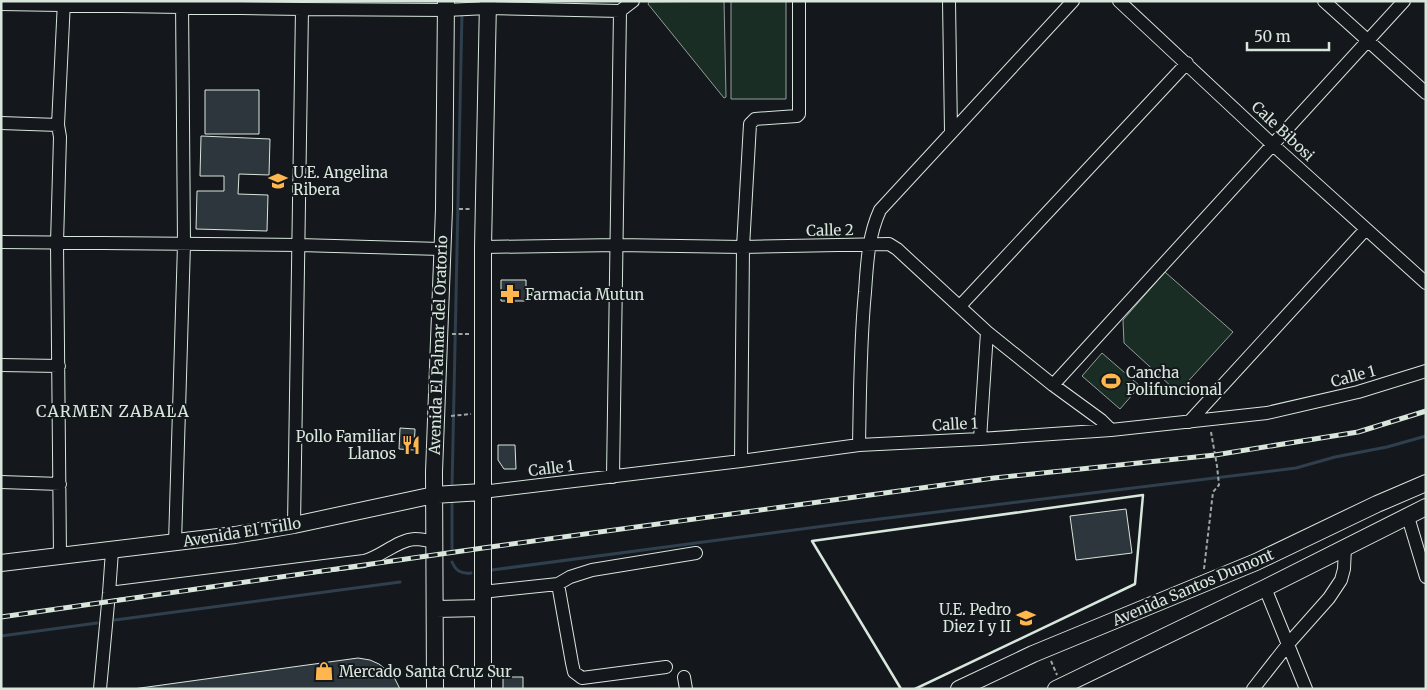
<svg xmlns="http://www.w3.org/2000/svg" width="1427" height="690" font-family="Merriweather,serif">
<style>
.green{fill:#1a2d24;stroke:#939e99}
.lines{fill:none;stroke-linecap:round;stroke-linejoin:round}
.stream{stroke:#2f3f4d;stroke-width:3}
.building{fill:#2c363c;stroke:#d8e6dc}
.minor-casing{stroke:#d8e6dc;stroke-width:14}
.major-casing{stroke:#d8e6dc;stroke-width:18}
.path{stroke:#9da8a2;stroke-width:2;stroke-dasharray:4 2.5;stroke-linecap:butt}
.minor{stroke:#14181c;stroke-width:12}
.major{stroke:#14181c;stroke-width:16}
.rail-casing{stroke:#d8e6dc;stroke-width:5}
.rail{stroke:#14181c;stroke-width:3;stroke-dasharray:9;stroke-linecap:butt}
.wall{stroke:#d8e6dc;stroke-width:2.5}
.labels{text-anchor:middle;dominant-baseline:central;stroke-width:4;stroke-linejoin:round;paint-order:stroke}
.street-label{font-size:15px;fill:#d8e6dc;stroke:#14181c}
.poi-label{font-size:15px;fill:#d8e6dc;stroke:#14181c;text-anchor:start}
.neighbourhood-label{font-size:16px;letter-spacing:1px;fill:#d8e6dc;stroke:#14181c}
</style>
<rect width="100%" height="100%" fill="#14181c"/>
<path class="green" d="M724,1L726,97L724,98L648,4L649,2Z
M731,1H786V99H731Z
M1165,272L1233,332L1182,388H1173L1124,343L1123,320Z
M1102,353L1140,386L1120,409L1082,376Z"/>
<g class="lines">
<path class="stream" d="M452,488L462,12
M452,551V499
M452,562C456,571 461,574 471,573
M492,570L847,523L1296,468L1335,457L1387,447L1426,436
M115,620L400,582
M1,636L97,623"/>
</g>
<path class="building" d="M205,90H259V134H205Z
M201,136L270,139L269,175L239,174L238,194L268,195L267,231L196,229L197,191H224V176H200Z
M501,280H526V301H501Z
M400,428L415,429L414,450L399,449Z
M498,445H515L516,469H504L498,460Z
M1126,509L1132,553L1076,560L1070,516Z
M358,658L370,660L379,664L393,675L400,689H133Z
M503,677H523V689H503Z"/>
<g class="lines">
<g class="minor-casing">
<path id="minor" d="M949,1L951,132
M1119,1L1272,144L1426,283
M1324,1L1426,93
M1,4L302,9L446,10L488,8L620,11L633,1
M1,123L58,125
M1,242L299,245L441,249
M483,247L617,245L743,247L889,244L897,249L987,332L1053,385L1101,420L1111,430
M960,306L1187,63
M1,365L59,366
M1053,385L1404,1
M1189,422L1366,229
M980,439L987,332
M859,445C860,394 860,343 865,292C867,264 868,236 880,210L1073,1
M741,461L743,247L750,124L755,119L797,116L799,114V1
M613,477L620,11
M1,482L60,484
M482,492L741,461L859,445L980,439L1111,430L1267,413L1358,392L1426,371
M1408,517L1426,577
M294,525L302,9
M175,543L184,244L182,1
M60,556L57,243L60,137L58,125L64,1
M558,584L572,663L574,672L582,678L666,667
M1265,588L1306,689
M482,592L558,584L570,577L592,570L696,553
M109,593L364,561C381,557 397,540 415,539C421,539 428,541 434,541
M684,677L686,689
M100,689L109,593L112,551
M1253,689L1289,643L1329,598L1341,580L1344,569L1345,547"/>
</g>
<g class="major-casing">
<path id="major" d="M1,563L235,535L294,525L434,495L482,492
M436,609L482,608
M435,689L434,472L444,209L446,1
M483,689V247L488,1
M959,689L1033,654L1256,562L1377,504L1426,483
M1056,689L1265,588L1426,507"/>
</g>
<path class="path" d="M459,209H471
M452,334H470
M451,416L471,414
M1204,569L1213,492L1219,485L1217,466L1211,432
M1051,661L1057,675"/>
<use href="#minor" class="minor"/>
<use href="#major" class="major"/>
<g class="rail-casing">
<path id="rail" d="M1,617L483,548L994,478L1215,455L1358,432L1426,411"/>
</g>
<use href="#rail" class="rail"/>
<path class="wall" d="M901,689L812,541L1143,495L1135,584L915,689"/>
</g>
<defs>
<g id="school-bare" transform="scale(1.5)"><path d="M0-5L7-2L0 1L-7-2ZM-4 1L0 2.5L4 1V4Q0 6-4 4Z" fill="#ffb74d" stroke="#14181c" stroke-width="2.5" paint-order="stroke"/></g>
<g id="pharmacy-bare" transform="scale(1.5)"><path d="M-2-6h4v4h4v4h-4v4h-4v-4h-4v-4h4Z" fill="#ffb74d" stroke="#14181c" stroke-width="2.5" paint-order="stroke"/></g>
<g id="stadium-bare" transform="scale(1.5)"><path d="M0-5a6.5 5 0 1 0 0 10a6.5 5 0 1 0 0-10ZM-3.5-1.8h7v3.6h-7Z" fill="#ffb74d" stroke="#14181c" stroke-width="2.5" paint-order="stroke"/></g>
<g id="restaurant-bare" transform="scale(1.5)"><path d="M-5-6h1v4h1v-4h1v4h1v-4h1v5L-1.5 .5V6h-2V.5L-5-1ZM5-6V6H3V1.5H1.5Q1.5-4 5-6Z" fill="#ffb74d" stroke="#14181c" stroke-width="2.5" paint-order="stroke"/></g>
<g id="shop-bare" transform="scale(1.5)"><path d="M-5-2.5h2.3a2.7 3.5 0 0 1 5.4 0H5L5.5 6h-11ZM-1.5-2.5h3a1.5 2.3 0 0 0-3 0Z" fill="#ffb74d" stroke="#14181c" stroke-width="2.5" paint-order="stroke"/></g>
</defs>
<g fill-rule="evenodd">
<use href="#school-bare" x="278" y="181"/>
<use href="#pharmacy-bare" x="510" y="294"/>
<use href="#stadium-bare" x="1111" y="381"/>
<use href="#restaurant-bare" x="411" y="445"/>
<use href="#school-bare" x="1026" y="618"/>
<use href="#shop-bare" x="324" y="671"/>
</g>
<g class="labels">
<g class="street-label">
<text transform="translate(1283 131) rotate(43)">Cale Bibosi</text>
<text transform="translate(830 230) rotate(-1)">Calle 2</text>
<text transform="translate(438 345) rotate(-88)">Avenida El Palmar del Oratorio</text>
<text transform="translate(1353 376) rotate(-15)">Calle 1</text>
<text transform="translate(955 424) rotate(-3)">Calle 1</text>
<text transform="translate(551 468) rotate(-7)">Calle 1</text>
<text transform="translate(242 532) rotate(-9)">Avenida El Trillo</text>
<text transform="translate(1193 587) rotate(-23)">Avenida Santos Dumont</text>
</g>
<g class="poi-label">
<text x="293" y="172">U.E. Angelina<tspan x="293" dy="17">Ribera</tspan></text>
<text x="525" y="294">Farmacia Mutun</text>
<text x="1126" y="372">Cancha<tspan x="1126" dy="17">Polifuncional</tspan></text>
<text x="396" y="436" text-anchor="end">Pollo Familiar<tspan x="396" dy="17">Llanos</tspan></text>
<text x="1011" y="609" text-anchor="end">U.E. Pedro<tspan x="1011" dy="17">Diez I y II</tspan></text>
<text x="339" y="671">Mercado Santa Cruz Sur</text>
</g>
<g class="neighbourhood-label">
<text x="113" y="411">CARMEN ZABALA</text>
</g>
</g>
<rect width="1427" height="690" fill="none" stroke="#d8e6dc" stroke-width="5"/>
<path d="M1247 42v8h82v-8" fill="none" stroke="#d8e6dc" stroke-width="2.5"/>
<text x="1254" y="42" font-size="15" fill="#d8e6dc" stroke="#14181c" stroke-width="4" paint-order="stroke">50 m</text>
</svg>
